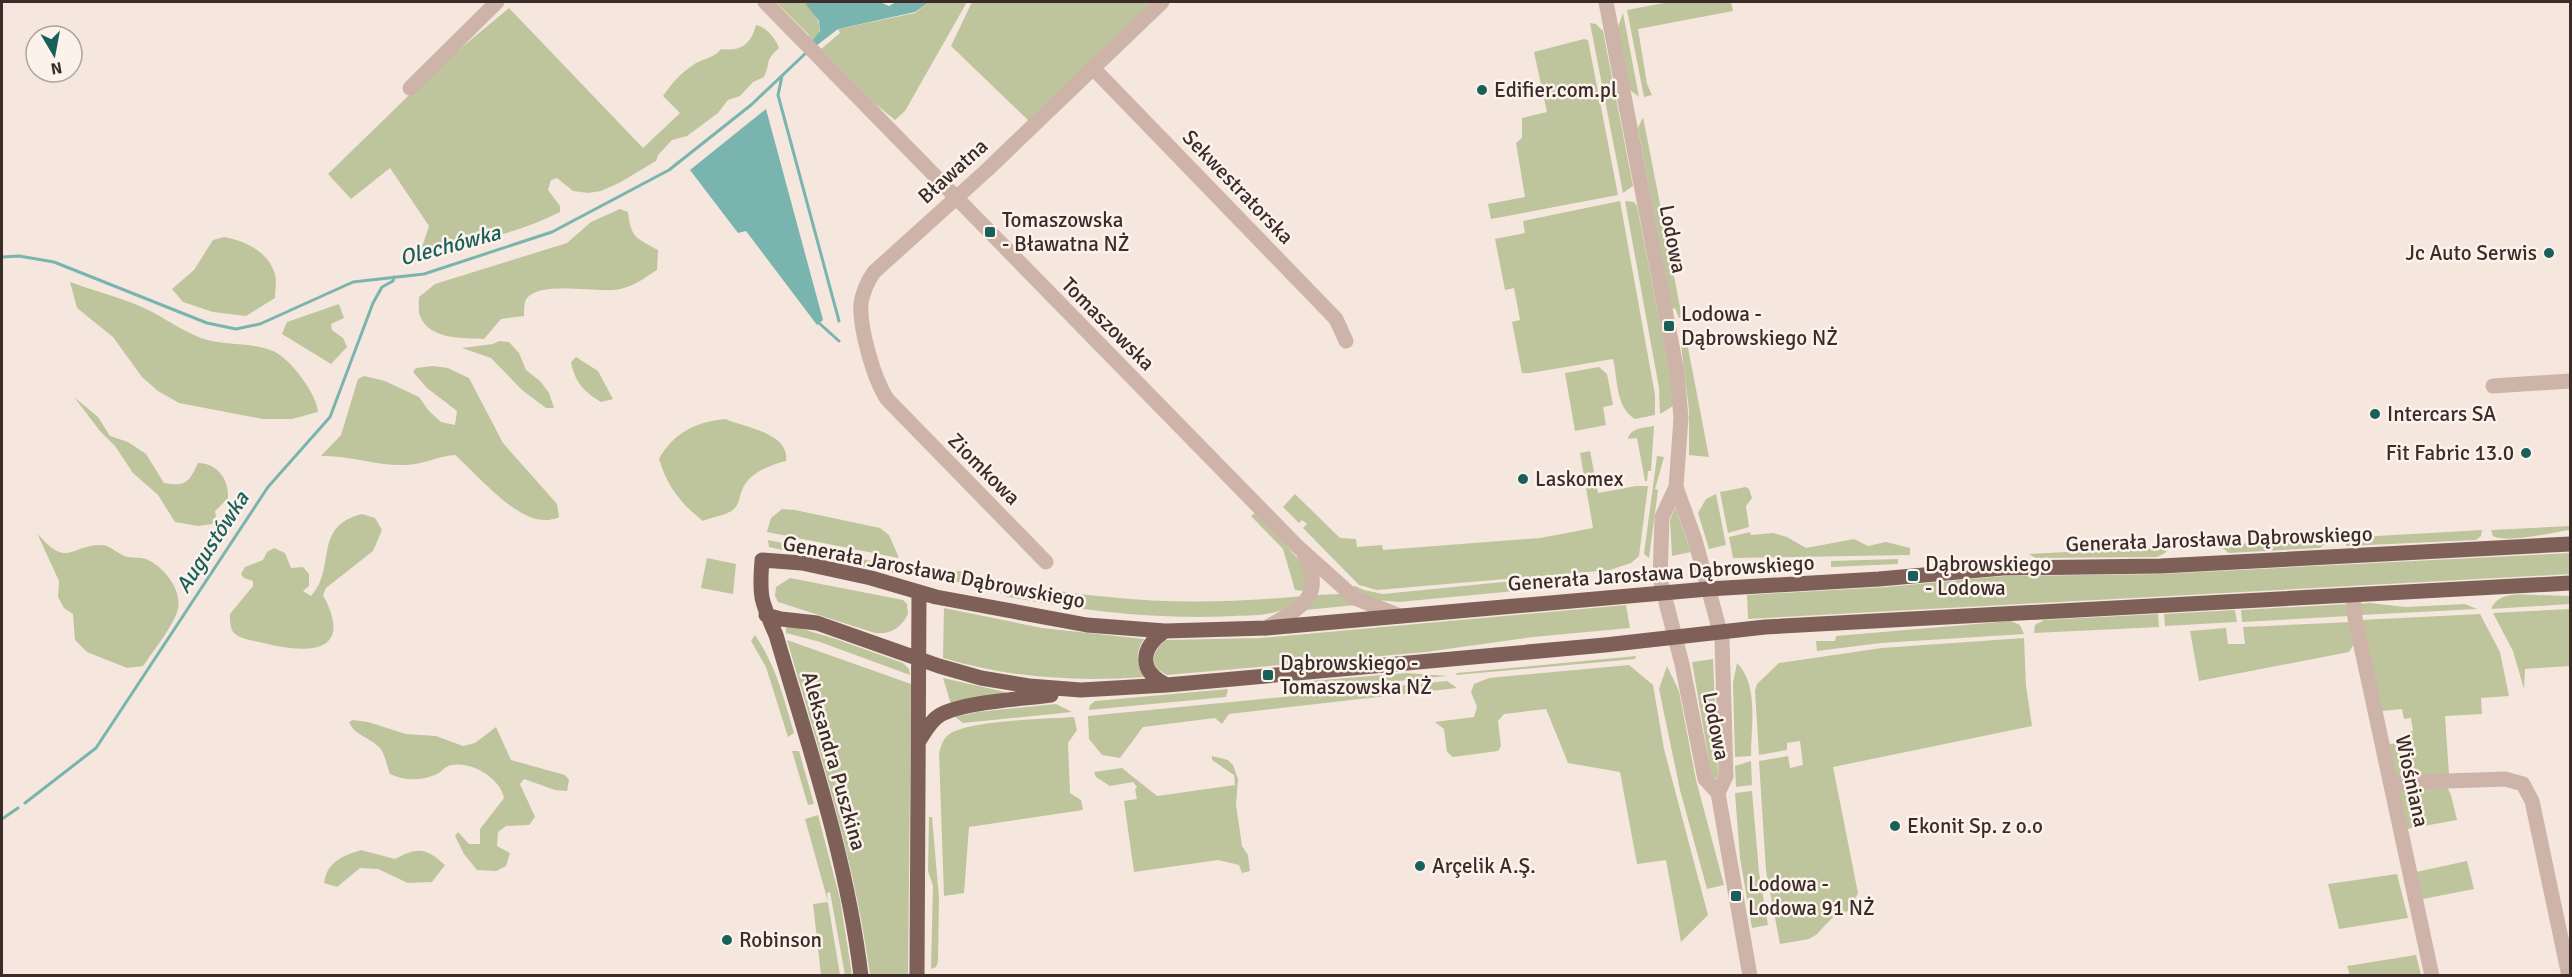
<svg xmlns="http://www.w3.org/2000/svg" width="2572" height="977" font-family="Signika,sans-serif">
<style>
.green{fill:#bec59c}
.water{fill:#7ab4ae}
.lines{fill:none;stroke-linecap:round;stroke-linejoin:round}
.stream{stroke:#7ab4ae;stroke-width:3}
.minor{stroke:#ceb4a8;stroke-width:15}
.major{stroke:#7e6059;stroke-width:15}
.poi-dot{fill:#1a605a;stroke:#fbf2eb;stroke-width:2}
.labels{text-anchor:middle;dominant-baseline:central;stroke-width:5;stroke-linejoin:round;paint-order:stroke}
.poi-label{font-size:21px;fill:#3b2c29;stroke:#fbf2eb;text-anchor:start}
.street-label{font-size:21px;fill:#3b2c29;stroke:#fbf2eb}
.water-label{font-size:22px;font-style:italic;fill:#1a605a;stroke:#fbf2eb}
</style>
<rect width="100%" height="100%" fill="#f5e7de"/>
<path class="green" d="M776,2H804C814,13 829,29 812,41L808,37L809,35Z
M929,2H967L905,111L895,120L873,102L821,49L840,33L838,29L915,13Z
M972,2H1156L1029,121L951,46Z
M1669,2H1731L1733,11L1638,29L1647,84L1652,95L1644,97L1627,10Z
M509,8L643,148L680,113L663,96C672,83 680,74 693,65C702,58 714,59 721,49C741,52 751,44 756,25C766,27 776,39 779,48C763,63 772,60 764,77L753,82L740,96L728,100L718,113L687,136L672,140L658,155L656,161L619,183L601,191L588,193L573,191L557,178L551,180L548,190L560,206V212C516,234 468,244 420,253L429,226L390,168L351,199L328,174L437,68Z
M1623,13L1639,97L1630,90L1618,27Z
M1590,23L1596,24L1603,31L1633,186L1623,193Z
M1584,39L1588,40L1618,195L1491,219L1488,204L1525,197L1516,143L1522,138V118L1547,112L1534,52Z
M1643,117L1682,317L1679,318L1675,308L1672,309L1638,128Z
M1620,201L1655,395V415L1635,419C1615,407 1618,379 1613,359L1530,373H1522L1512,322L1520,320L1514,288L1505,290L1495,239L1525,233L1523,221Z
M1625,201L1634,202L1637,206L1672,384L1673,406L1660,414L1659,388Z
M620,209L628,212C631,238 636,238 658,250L657,270C647,276 636,285 624,288C604,296 534,277 525,302C524,306 524,312 524,316L501,319L484,339C464,338 429,340 420,316C418,311 419,302 419,297L435,284L567,243L591,222Z
M224,237C245,241 268,251 275,274C277,281 275,290 275,298L246,316L213,312L183,302L172,289L194,270L213,240Z
M70,282C92,290 114,296 135,304C158,313 178,329 201,338C224,346 251,342 273,351C290,358 317,394 318,412L292,419H263L179,403L158,391L142,377L113,337L77,308Z
M339,304L344,318L331,324L332,330L343,338L347,347L331,364L282,334L287,322Z
M1685,332L1709,457L1689,455V410L1681,345L1684,344L1680,334Z
M499,341L509,342L519,353L526,370L540,381L549,393L554,408H546L522,390L491,358L462,348L493,344Z
M576,357L598,371L613,399L601,402C584,392 575,382 571,362Z
M433,366L448,368L469,378L503,443L557,504L559,517C524,534 480,476 455,455C438,456 423,465 405,465C376,466 350,455 321,456L341,435L358,379L364,376L385,381L419,397L429,411L441,422L455,425L457,411L427,388L413,372L416,368Z
M1599,367L1607,374L1613,405L1603,407L1606,425L1575,431L1565,373Z
M74,397L98,417L110,436L128,442L146,454L164,483C186,487 189,482 198,463C217,463 229,479 228,498L215,511L216,516L212,524L198,526L175,522L158,495L133,473L115,446L100,431Z
M725,419C744,427 790,433 786,461C771,465 750,472 743,488C740,493 740,500 737,505C731,516 713,516 703,521C681,504 667,486 659,459C673,433 696,422 725,419Z
M1654,426L1651,471H1648L1647,481H1645L1637,438L1628,439C1631,427 1644,428 1654,426Z
M1590,451L1598,493L1636,486H1648L1639,556L1631,563L1610,570L1377,590L1359,585L1303,528L1307,524L1302,520L1299,523L1283,507L1295,494L1340,538L1356,539L1357,547L1382,545L1383,550L1540,538L1593,528L1580,453Z
M1657,456L1664,457L1655,489L1658,490L1649,558L1644,554Z
M1746,487L1749,489L1752,498L1746,506L1749,527L1728,533L1720,492Z
M1716,494L1726,545L1709,549L1698,513L1706,499Z
M1675,507L1691,552L1672,556L1670,520Z
M782,509L795,510L880,528L889,535L899,558L767,532L771,518Z
M1256,512L1299,560L1306,576L1305,591L1295,590L1283,549L1251,516Z
M362,514L375,518L382,530L373,551L326,588L323,595C357,658 301,653 259,642C251,640 239,639 233,632C230,627 230,620 230,614L253,586V581L244,578L241,574L245,567L263,560L267,552L274,548L285,553L291,568L303,567L309,574V586L303,591L311,596C337,568 312,526 362,514Z
M2570,526V530C2553,532 2507,544 2493,536L2491,530Z
M2482,530L2481,536L2476,540L2347,546L2341,538Z
M1750,532L1751,535L1773,533L1787,537L1806,548L1854,539L1868,546L1886,542L1910,548V555L1733,558L1729,537Z
M37,533C68,570 70,544 103,545C111,546 119,555 128,557C133,558 141,557 146,559C165,567 186,594 176,615C168,633 154,650 143,666L127,668L87,652L75,640L73,614L64,608L58,597L59,581Z
M2327,539L2326,543L2320,548L2229,553L2219,545Z
M768,540L901,567L904,575L769,547Z
M2170,547L2165,553L2157,557L2035,558L2029,554Z
M2570,553V574L1748,619L1747,595L1886,587L2004,576L2161,574Z
M707,558L736,564L733,594L701,588Z
M1898,559V564L1831,567V561Z
M959,571C1009,582 1058,593 1109,597C1173,604 1238,602 1303,596C1298,599 1293,604 1288,607C1273,616 1251,615 1234,616C1157,620 1080,611 1004,596V594L968,586L944,577L949,572Z
M1555,577L1558,578L1559,587L1399,602L1378,600L1351,588L1355,586L1364,590L1383,594Z
M790,578L903,600L907,604L908,614C901,628 890,635 875,633L778,602L775,596L776,587Z
M1340,594L1356,605L1305,610L1315,595Z
M2538,595L2570,596V604L2491,609C2499,591 2521,595 2538,595Z
M2370,603L2405,607L2465,604L2477,609L2360,615L2359,604Z
M2348,604L2349,616L2242,622L2241,610Z
M1626,605L1630,628L1533,637L1426,652L1167,675C1147,666 1152,651 1166,640L1261,638Z
M944,608L1042,628L1144,639C1135,653 1136,664 1145,677C1075,682 1010,678 943,658Z
M2570,609V666L2525,669L2524,689L2513,651L2493,613Z
M2235,610L2237,622L2165,626L2164,614Z
M2158,614L2159,627L2034,633L2035,625L2044,620Z
M2480,614L2500,652L2509,696L2481,698L2482,714L2445,716L2449,774L2396,777L2389,744L2402,743L2404,748L2410,747L2408,732L2413,731L2411,718L2404,719L2402,709L2382,711L2361,620Z
M2011,621L2020,625L2024,634L1881,643L1817,651L1816,641H1835L1836,636Z
M2351,622L2354,644L2349,652L2199,681L2190,631L2226,628L2228,644H2245L2243,627Z
M789,625L836,639L903,663L909,669L910,675L820,642L786,633V626Z
M755,635C776,665 784,699 794,733L788,737L766,667L751,641Z
M2024,638L2026,686L2032,726L1833,767L1858,893L1855,899L1857,907L1832,918L1816,935L1809,939L1780,944L1766,871L1759,761L1788,756L1790,768L1803,765L1800,741L1787,743V750L1759,755L1755,691L1757,684L1779,663L1882,648Z
M787,640L911,684L908,975H870C855,861 819,751 787,640Z
M1636,656L1635,659L1456,675L1457,673Z
M1713,659L1718,776L1715,779L1712,778L1692,662Z
M1737,663C1759,685 1751,727 1751,756L1735,757L1733,683Z
M1629,665L1653,685L1664,749L1708,915L1681,942L1666,860L1637,864L1620,772L1568,763L1546,709L1504,714L1498,721L1501,746L1498,751L1453,757L1447,752L1444,729L1435,722L1474,717L1477,707L1471,692L1474,684L1489,678Z
M1667,666L1679,691L1696,780L1724,885L1707,889L1680,790L1659,689Z
M1407,673L1447,676L1292,692L1287,689L1286,683Z
M943,678L1005,692L1007,693L951,704Z
M1447,681L1457,688L1229,714L1222,724L1215,718L1143,727L1120,758L1102,755L1089,739L1088,716Z
M1228,689L1226,697L1089,710L1090,705L1095,701Z
M1056,704L1072,712L963,723L955,717L977,712Z
M1074,717L1077,730L1068,743L1070,793L1081,800L1083,810L969,827L964,893L944,896L939,753C941,747 942,741 947,736C964,720 1048,719 1074,717Z
M353,720L368,722L406,734L436,736L463,746L475,743L496,727L511,760L565,775L569,780L567,791L555,790L524,779L520,784L535,817L529,825L506,826L498,832L497,846L510,853L506,866L496,871L477,870L464,854L455,836L458,832L469,844H480V829L504,798C501,779 472,761 452,765C446,765 442,772 437,774C422,781 404,781 390,774C386,764 386,755 379,747C369,737 354,735 349,722Z
M792,751H799L814,804L808,805Z
M1212,756L1228,760L1233,765L1238,779L1236,805L1242,846L1248,855L1250,871L1242,873L1239,865L1218,860L1134,872L1124,801L1137,799L1135,789L1137,787L1133,782L1110,786L1096,777L1094,772L1122,768L1157,796L1235,785L1234,775L1212,760Z
M1751,761L1752,785L1736,787L1735,766Z
M2446,785L2451,795L2457,820L2407,829L2398,790Z
M1752,791L1759,872L1768,925L1752,928L1740,858L1735,793Z
M818,815L840,899L852,975H845L830,892L827,893L828,903L840,975H821L813,904L828,902L805,819Z
M929,817H932L939,898L938,962L936,967L931,969L933,886L928,871Z
M361,850L395,859C417,847 426,847 445,865L432,882L408,883L378,869L360,868L337,887L324,883C327,862 342,856 361,850Z
M2467,861L2474,889L2423,899L2416,872Z
M2397,874L2408,918L2339,929L2328,884Z
M2416,955L2421,975H2350L2347,966Z"/>
<path class="water" d="M804,2H880L889,6L896,2H929L915,12L838,29L816,46L812,41L820,31L819,21Z
M766,109L823,320L817,325L746,231L738,233L690,170Z"/>
<g class="lines">
<path class="stream" d="M782,76L778,95L839,321
M2,257L19,256L54,262L207,323L236,329L260,324L353,282L424,274L552,232L669,170L751,105L808,51
M819,323L839,341
M25,803L96,748L268,487L330,417L373,303L382,287L393,281L394,277
M2,819L18,808"/>
<path class="minor" d="M765,2L1297,546L1355,598L1400,616
M1606,2L1677,372L1681,418L1676,487L1695,540L1722,639L1726,776L1718,793
M1092,67L1336,319L1346,341
M410,88L497,2
M2493,386L2570,381
M1676,487L1662,517L1660,579L1682,664L1705,779L1718,793L1750,976
M1046,562L887,399C874,379 859,328 861,303C863,291 867,282 874,272L987,170L1162,2
M2353,595L2355,618L2432,976
M1266,628C1297,609 1328,598 1304,555
M2391,783L2505,779L2523,784L2532,801L2569,976"/>
<path class="major" d="M766,615L781,619L817,623L939,666L981,678L1029,686L1081,690L1167,685L1605,645L1765,627L2570,583
M1165,631C1140,648 1138,671 1167,685
M919,741C925,732 930,721 940,715C963,702 1023,699 1051,695
M861,976C847,859 809,747 776,635C761,601 759,597 762,560L802,563L871,578L936,597L1087,625L1165,631L1266,628L1708,589L1879,579L2003,568L2161,566L2570,544
M917,976L919,593"/>
</g>
<g class="poi-dot">
<circle cx="1482" cy="90" r="6"/>
<rect x="984" y="226" width="12" height="12" rx="3"/>
<circle cx="2549" cy="253" r="6"/>
<rect x="1663" y="320" width="12" height="12" rx="3"/>
<circle cx="2375" cy="414" r="6"/>
<circle cx="2526" cy="453" r="6"/>
<circle cx="1523" cy="479" r="6"/>
<rect x="1907" y="570" width="12" height="12" rx="3"/>
<rect x="1262" y="669" width="12" height="12" rx="3"/>
<circle cx="1895" cy="826" r="6"/>
<circle cx="1420" cy="866" r="6"/>
<rect x="1730" y="890" width="12" height="12" rx="3"/>
<circle cx="727" cy="940" r="6"/>
</g>
<g class="labels">
<g class="poi-label">
<text x="1494" y="90">Edifier.com.pl</text>
<text x="1002" y="220">Tomaszowska<tspan x="1002" dy="24">- Bławatna NŻ</tspan></text>
<text x="2537" y="253" text-anchor="end">Jc Auto Serwis</text>
<text x="1681" y="314">Lodowa -<tspan x="1681" dy="24">Dąbrowskiego NŻ</tspan></text>
<text x="2387" y="414">Intercars SA</text>
<text x="2514" y="453" text-anchor="end">Fit Fabric 13.0</text>
<text x="1535" y="479">Laskomex</text>
<text x="1925" y="564">Dąbrowskiego<tspan x="1925" dy="24">- Lodowa</tspan></text>
<text x="1280" y="663">Dąbrowskiego -<tspan x="1280" dy="24">Tomaszowska NŻ</tspan></text>
<text x="1907" y="826">Ekonit Sp. z o.o</text>
<text x="1432" y="866">Arçelik A.Ş.</text>
<text x="1748" y="884">Lodowa -<tspan x="1748" dy="24">Lodowa 91 NŻ</tspan></text>
<text x="739" y="940">Robinson</text>
</g>
<g class="street-label">
<text transform="translate(953 171) rotate(-42)">Bławatna</text>
<text transform="translate(1238 187) rotate(46)">Sekwestratorska</text>
<text transform="translate(1673 239) rotate(79)">Lodowa</text>
<text transform="translate(1108 324) rotate(45)">Tomaszowska</text>
<text transform="translate(984 469) rotate(45)">Ziomkowa</text>
<text transform="translate(2219 539) rotate(-2)">Generała Jarosława Dąbrowskiego</text>
<text transform="translate(934 572) rotate(11)">Generała Jarosława Dąbrowskiego</text>
<text transform="translate(1661 573) rotate(-4)">Generała Jarosława Dąbrowskiego</text>
<text transform="translate(1716 726) rotate(79)">Lodowa</text>
<text transform="translate(834 761) rotate(74)">Aleksandra Puszkina</text>
<text transform="translate(2412 781) rotate(78)">Wiośniana</text>
</g>
<g class="water-label">
<text transform="translate(450 245) rotate(-15)">Olechówka</text>
<text transform="translate(212 542) rotate(-57)">Augustówka</text>
</g>
</g>
<rect width="2572" height="977" fill="none" stroke="#3b2c29" stroke-width="6"/>
<g transform="translate(54 54) rotate(170)"><circle r="28" fill="#fbf2eb" stroke="#aea39d" stroke-width="1.5"/>
<path d="M0-4.5L10 22L0 15L-10 22Z" fill="#1a605a"/>
<text y="-9" font-size="16" font-weight="bold" text-anchor="middle" fill="#3b2c29">N</text>
</g>
</svg>
